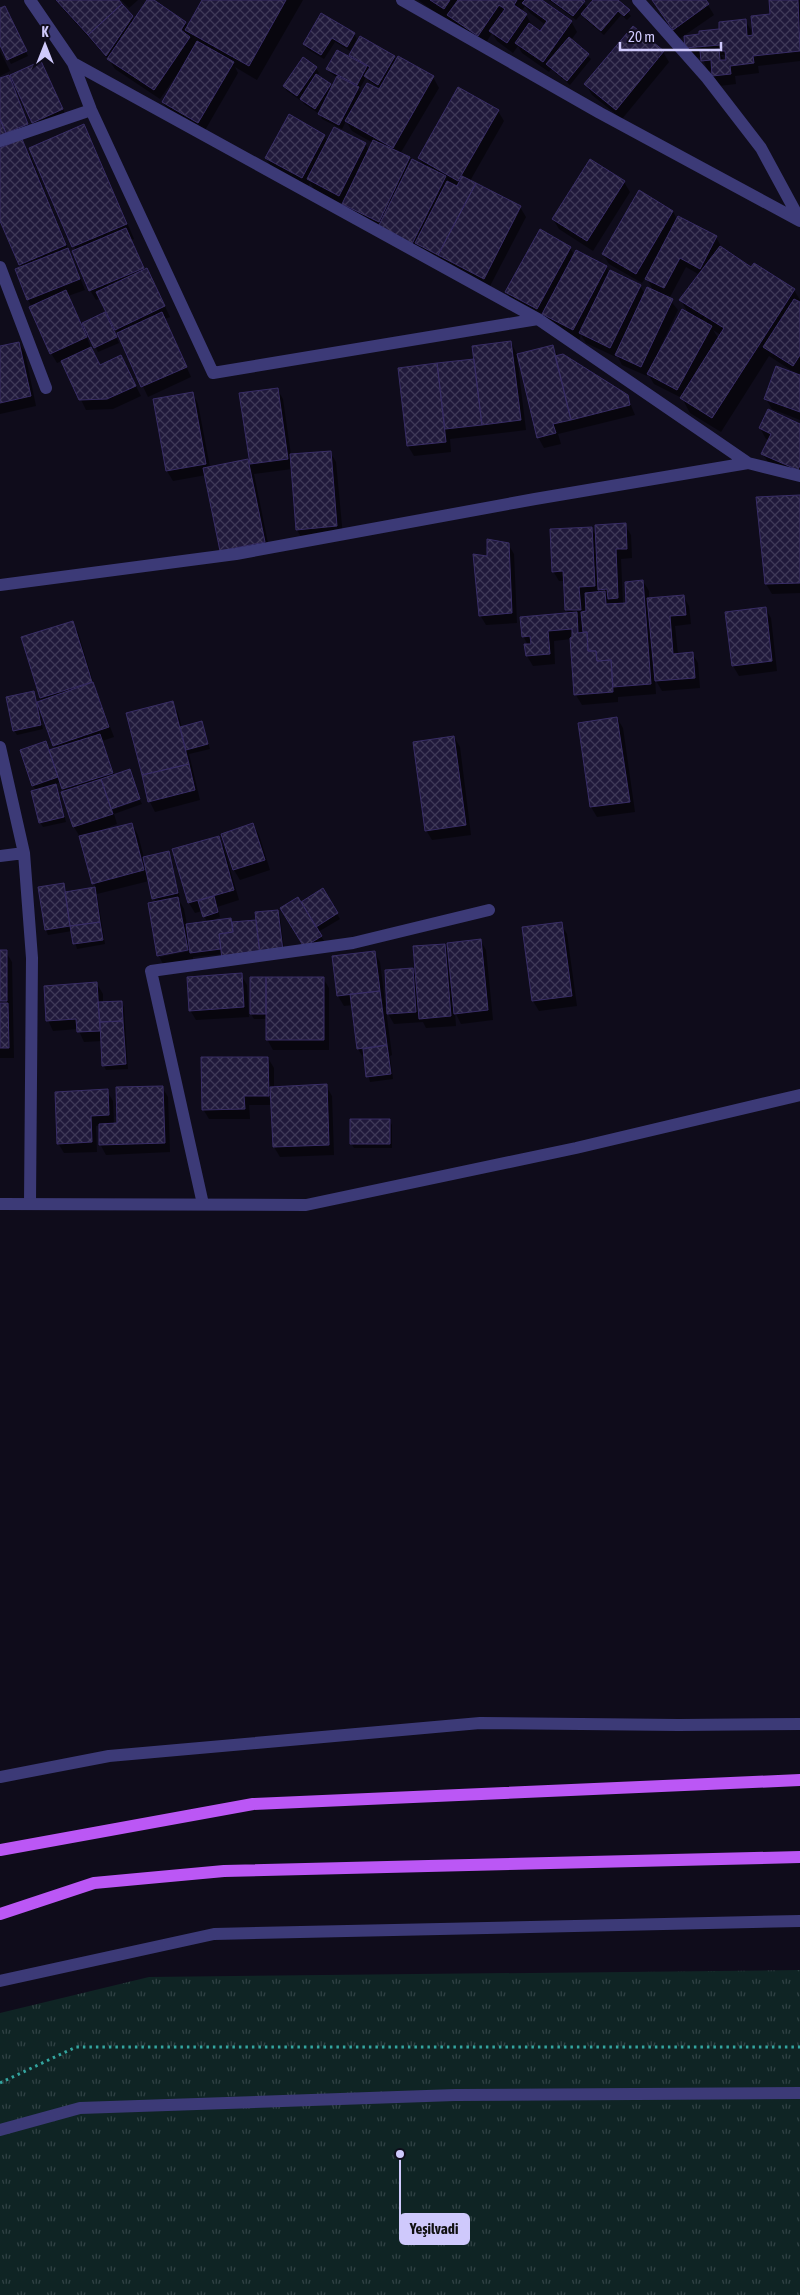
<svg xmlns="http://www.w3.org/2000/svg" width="800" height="2295" font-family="'Asap Condensed',sans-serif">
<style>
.park{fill:url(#park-tufts)}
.shadow{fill:#0007;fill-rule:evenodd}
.building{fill:url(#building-cross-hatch);stroke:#382d65}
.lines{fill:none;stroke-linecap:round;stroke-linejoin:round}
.path{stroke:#33a59f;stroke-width:3;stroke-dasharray:2.5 4;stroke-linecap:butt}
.service{stroke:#3c3a77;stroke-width:12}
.minor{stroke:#3c3a77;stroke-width:12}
.tertiary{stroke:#3c3a77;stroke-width:12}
.primary{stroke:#bb57f5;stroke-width:12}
.leader{fill:none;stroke:#cfc9fc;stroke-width:2}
.callout-dot{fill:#cfc9fc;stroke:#0f0c1b;stroke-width:2}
.callout{fill:#cfc9fc;stroke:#cfc9fc;stroke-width:2}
.callout-label{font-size:15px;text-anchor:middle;font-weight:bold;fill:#111}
</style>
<defs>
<pattern id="park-tufts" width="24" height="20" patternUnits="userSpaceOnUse" patternTransform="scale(1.25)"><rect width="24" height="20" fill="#0f2424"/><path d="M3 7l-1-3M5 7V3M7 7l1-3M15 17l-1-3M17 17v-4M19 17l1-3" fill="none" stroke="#314245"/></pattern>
<pattern id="building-cross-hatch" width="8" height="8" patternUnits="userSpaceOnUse" patternTransform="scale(1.25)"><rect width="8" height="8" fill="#20193b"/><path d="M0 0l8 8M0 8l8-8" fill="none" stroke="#3f3958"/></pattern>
</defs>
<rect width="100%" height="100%" fill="#0f0c1b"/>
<path class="park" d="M800,1970V2295H0V2013L149,1977Z"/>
<path class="shadow" d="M55,0H117L135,21L149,0H151L185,23L188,27L203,0H303L257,80L235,67L238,73L204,132L169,112L163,102L179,74L178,73L160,99L115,69L109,60Z
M121,0H138L129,8Z
M418,0H540L571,21L577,32L571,40L591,59L570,85L551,69L549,72L522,53L518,46L513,53L497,41L492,33L484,46ZM525,6L530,13L546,25L541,32L532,25L526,15L521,12Z
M549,0H581L588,8L595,0H616L631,16L627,20L621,15L604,35L585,19L582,13L576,20Z
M653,0H705L714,15L679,39Z
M770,0H800V61L758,66L759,73L735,76L736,84L719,86L713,76V70L708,71L702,57L692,58L686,48L745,20L751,30V37L755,36L771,15ZM721,55H725L728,61H725Z
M0,10L7,12L28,56L11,64L0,42Z
M321,14L354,34L357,39L350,51L335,42L324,59L307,49L304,44Z
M0,51L10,71L0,76Z
M663,52L669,62L622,119L592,95L586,84Z
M351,55L394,57L396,61L433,77L439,88L400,154L409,158L412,163L424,166L419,158L498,111L504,121L470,181L520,207L526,217L489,288L350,215L344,205L314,189L310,183L308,187L272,168L266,158L324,135L328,142L365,144L369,151L373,143L352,131L346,121L342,129L322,119L320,114L323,109L321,108L318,113L304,104L301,98L300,100L287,91L284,86L316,68L319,73L317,76L330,85L333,89L338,78L330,73L327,69L353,60ZM366,77L369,81L381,89L379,91L362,94L359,90Z
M41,62L68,120L38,133L12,75Z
M0,79L11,81L30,130L21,141L30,155L85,290L68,296L82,325L105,314L119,343L98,352L84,324L82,325L91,348L100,367H126L141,396L113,409L86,410L62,361L57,363L51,353L28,299L22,268L0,217Z
M83,126L92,141L134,239L131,240L145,270L152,279L170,317L165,319L191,377L148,397L101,298L96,300L90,290L74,252L76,251L31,149Z
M624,182L630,192L593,251L559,229L553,219Z
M673,211L677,220L678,218L716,237L722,248L752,269L794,290L800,300V373L798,376H800V420L772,409L766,399L797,374L769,356L721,432L690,413L682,398L654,384L648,374L647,376L622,365L617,355L616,357L586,343L581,335L579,340L550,324L544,315L543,318L512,302L506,292L570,248L574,255L606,267L610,273L640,286L645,294L654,292L646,277L642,283L609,264L603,254ZM686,267L700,275L681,300L689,315L661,351L659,350L678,310L669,299ZM713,330L721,335L719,339Z
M511,342L517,355L552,346L558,356L627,396L635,415L558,434L561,444L544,448L538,437L519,357H517L526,430L450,439L451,452L414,456L408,446L399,369L475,360Z
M19,343L25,353L36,406L0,414V347Z
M277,389L283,399L291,455L330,452L336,462L343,536L303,540L297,530L292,469L254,474L270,553L227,561L206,475L173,481L167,471L154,400L193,394L198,404L210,467L250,459Z
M800,425V478L769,464L763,454L769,440L766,439L760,428Z
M800,496V593L772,594L766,584L757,498Z
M625,525L631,535L632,558L621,559L623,604H627L643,581L649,591V599L683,596L689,606L691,624L675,626L678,655L692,653L698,663L700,688L662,691L655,679L656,694L618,697V702L582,705L576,695L571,639L554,641L555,664L533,666L527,656L526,645H528L523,636L569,614L566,610L565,581H559L553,571L591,528L597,537Z
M508,544L514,554L517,623L486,625L480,615L488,558Z
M765,608L771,618L777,671L739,676L733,666Z
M72,622L78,632L95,688L114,737L102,741L115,776L130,771L140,798L112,807V810L140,800L142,804L114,814L117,824L99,831V833L132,824L138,835L144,858L168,852L180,898H178L184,909L187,925L207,922L202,911L195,913L189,903L173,850L218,837L224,848L239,900L217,907L220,917L209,922L231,919L233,924L257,921L278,911L280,916L285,956L223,954L193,957V960L164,966L159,956L156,903L149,881L97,894L105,944L77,949L72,931L48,935L46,930L64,885L67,893L96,888L80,837L74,827L63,793L65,792L61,782L54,784L58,791L66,822L43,827L40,822L36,791L33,785L46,743L50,752L56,749L39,704H37L43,729L17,735L14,730L33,692L37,703L43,701L41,697ZM194,948L195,950L160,957V954Z
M172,703L178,713L182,728L202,723L210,749L189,754L200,800L155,812L150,802L127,714Z
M617,718L623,728L635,812L597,817L591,807L579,724Z
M454,737L460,747L471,835L432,840L426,830Z
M253,824L259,835L270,870L240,880L234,870L222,834Z
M322,890L340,919L318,932L324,941L308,951L301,903Z
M561,924L567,934L577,1006L539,1011L533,1001Z
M480,940L486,950L493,1020L461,1024L455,1012L456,1026L426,1028L423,1022L394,1024L386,1010L392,1055L390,1056L393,1079L370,1082L364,1059L358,1049L353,1005L344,1006L338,996L374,952L380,962L386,1010L388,1009L412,970L417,977L444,945L449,953Z
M0,952H6L12,962L14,1058H0Z
M241,975L247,985L249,1017L196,1020L190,1010Z
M323,978L329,988V1050H273L267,1039V1019H254L251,1014Z
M97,984L103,994V1003L121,1002L124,1007L128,1069L106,1070L104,1066L102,1041L84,1042L78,1029L53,1031L48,1020Z
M268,1058L274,1068V1088L326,1086L332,1096L334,1155L280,1157L274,1147L272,1105H249L250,1119H209L203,1109ZM267,1090L272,1098V1103L265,1091Z
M162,1087L168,1097L170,1152L106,1155L100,1144V1125L96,1126L97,1152L64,1153L58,1143L107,1091L113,1101L114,1124H118Z
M389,1120L392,1125V1148H354L351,1143Z"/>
<path class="building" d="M56,0H119L122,4L88,35Z
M147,0H154L186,22L181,30L190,37L154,90L107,59Z
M202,0H286L249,66L185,30Z
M430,0H450L444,9Z
M458,0H517L514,5L527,14L507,43L489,31L505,9L499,5L478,36L447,15Z
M525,0H542L572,21L543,62L515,43L529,23L540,31L547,21L522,3Z
M551,0H583L585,1L573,16Z
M593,0H618L630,10L624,16L618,11L601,31L581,14Z
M652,0H706L709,4L673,30Z
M769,0H798L800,51L753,56L754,63L730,66L731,74L712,76L711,60L701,61L700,51L719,49L720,60H726L725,51H721L720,45L685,48L684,36L699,34V31L719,29V22L746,19L747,36L753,35L751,16L770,14Z
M122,4L133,16L106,56L88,35Z
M5,6L27,51L7,60L0,45V8Z
M321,13L355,33L347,47L332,38L321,55L303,44Z
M633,26L664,51L616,110L584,84Z
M360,36L395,56L378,85L364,76L370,67L349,55Z
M569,37L589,54L567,81L546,64Z
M197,41L234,62L198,123L162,102Z
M337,50L367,66L357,85L326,69Z
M398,56L434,76L393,148L345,121L367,83L379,89Z
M303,57L317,67L297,96L283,86Z
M41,61L63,109L32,123L10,75Z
M316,74L331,84L315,109L300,99Z
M9,75L28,124L6,133L0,119V78Z
M337,76L359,87L339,125L318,114Z
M458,87L499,110L458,181L418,158Z
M289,114L325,135L302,178L265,158Z
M0,119L6,133L0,136Z
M84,124L127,224L72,247L29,148Z
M334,127L366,143L339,196L307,179Z
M22,139L66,245L19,265L0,221V148Z
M373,140L410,157L379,222L342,204Z
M412,159L446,176L412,244L378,227Z
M590,159L625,181L587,241L552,219Z
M462,176L476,183L438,255L415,243L447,181L457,186Z
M476,183L521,206L484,279L438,255Z
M639,190L673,211L636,274L602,254Z
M678,216L717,236L700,269L680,258L664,288L645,279Z
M126,228L144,268L89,291L72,251Z
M540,229L571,247L537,309L505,292Z
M720,246L751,267L754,263L795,289L712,418L680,398L724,328L679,300Z
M68,248L80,279L27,300L15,269Z
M576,250L607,266L573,330L542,314Z
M147,268L165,306L115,330L96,292Z
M610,270L641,285L610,348L579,333Z
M647,287L673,299L641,367L615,355Z
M66,290L87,337L50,354L29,307Z
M794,299L800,302V355L793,366L763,347Z
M682,309L712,326L677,390L647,374Z
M105,312L117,337L94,348L82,323Z
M162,312L187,367L141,387L117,333Z
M511,341L521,420L482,425L472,346Z
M19,342L31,396L0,403V346Z
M553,345L571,420L553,424L556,433L537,438L517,354Z
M91,347L100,365L121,355L136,386L107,399L79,400L61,361Z
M563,354L628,395L630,405L571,420L555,356Z
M474,359L482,425L445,429L437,363Z
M437,363L446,442L407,446L398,368Z
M776,366L800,375V412L764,399Z
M278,388L288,459L250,464L239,393Z
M193,392L206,464L166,471L153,399Z
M768,409L800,424V465L798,470L761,454L771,434L759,428Z
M331,451L337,526L296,530L290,454Z
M248,459L265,542L220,551L203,468Z
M800,495V583L765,584L756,497Z
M626,523L627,549H616L618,598L608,599L607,589L598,590L595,525Z
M592,527L595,586L579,587L581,610H565L563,571L552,572L550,529Z
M487,539L509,543L512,613L479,616L473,554L487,556Z
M643,580L651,684L613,687L611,660L597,661L596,651H588L587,632H583L581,612L586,611L585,593L605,591L606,604L626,603L625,582Z
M684,595L686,615L670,616L673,654L693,652L695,678L655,681L647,598Z
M766,607L772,661L732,666L725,612Z
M577,612L578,633L587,632L588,651H596L597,661L611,660L613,692L574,695L570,638L572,637V629L548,631L550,654L526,656L524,644H531L530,636L522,637L520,617Z
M73,621L92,682L40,698L21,637Z
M93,682L109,727L53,746L37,702Z
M34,691L41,725L13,731L6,697Z
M173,701L189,764L142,775L126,713Z
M617,717L630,802L590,807L578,723Z
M202,721L208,744L186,750L180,727Z
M100,734L113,773L62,789L49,750Z
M454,736L466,825L425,831L413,742Z
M46,741L58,777L32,786L20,750Z
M189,764L195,790L148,802L142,775Z
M130,769L140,799L111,809L101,779Z
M101,779L113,814L73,827L61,792Z
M56,784L64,817L39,823L31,791Z
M132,823L144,870L92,884L79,836Z
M253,823L265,860L233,870L221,834Z
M219,836L234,890L188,903L172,849Z
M169,851L178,893L152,899L143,857Z
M64,883L70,926L45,930L38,887Z
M95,887L100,922L70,926L65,892Z
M323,888L338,913L316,927L301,902Z
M214,896L218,912L203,917L198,901Z
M178,897L188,950L157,956L148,903Z
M298,897L322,936L304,947L280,908Z
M278,910L283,951L260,954L255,912Z
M231,918L233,932L219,934L221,949L190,953L186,924Z
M256,920L260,954L222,959L219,934L233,932L232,922Z
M100,922L103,940L73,944L70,926Z
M562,922L572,996L532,1001L522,927Z
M481,939L488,1010L454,1014L447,943Z
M445,944L451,1016L419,1019L413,946Z
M0,950H7V1001H0Z
M375,951L380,991L337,996L332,956Z
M413,968L416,1012L387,1014L385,970Z
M242,973L244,1007L189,1011L187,977Z
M250,977H266V1014H250Z
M266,977H324V1040H266Z
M97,982L100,1031L77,1032L76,1019L46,1021L44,986Z
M380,991L387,1045L357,1049L350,994Z
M122,1001L123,1021L100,1022L98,1002Z
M0,1003H8L9,1048H0Z
M123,1021L126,1064L102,1066L100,1022Z
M387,1045L391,1074L366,1077L363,1049Z
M201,1057H268L269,1096H244L245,1109L202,1110Z
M327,1084L329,1145L273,1147L270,1087Z
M163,1086L165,1143L99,1145V1124L117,1123L116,1087Z
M108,1089L109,1115L91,1116L92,1142L57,1144L55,1092Z
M350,1119H390V1144H350Z"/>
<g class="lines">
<path class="path" d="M0,2083L76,2047H800"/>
<path class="service" d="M0,1777L109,1756L480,1723L679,1725L800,1724
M0,1981L214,1934L800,1921
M0,2130L80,2108L455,2095L800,2093"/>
<path class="minor" d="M30,0L73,63L91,110L213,373L538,319
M402,0L600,113L800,221
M638,0L707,78L761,148L800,220
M73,63L538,319L748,463L800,476
M0,141L91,110
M0,267L46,388
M0,585L236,554L535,499L748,463
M0,747L24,853L32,958L30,1203
M0,856L24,853
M203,1204L151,971L353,943L489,910"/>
<path class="tertiary" d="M0,1204L306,1205L576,1148L800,1095"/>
<path class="primary" d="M0,1850L253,1804L800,1780
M0,1914L94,1883L224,1871L800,1857"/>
</g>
<path class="leader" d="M400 2154L400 2229"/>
<circle class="callout-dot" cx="400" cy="2154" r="5"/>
<rect class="callout" x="400" y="2214" width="69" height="30" rx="5"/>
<g class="callout-label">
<text x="434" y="2234">Yeşilvadi</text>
</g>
<g transform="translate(45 45)" stroke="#0f0c1b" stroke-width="4" paint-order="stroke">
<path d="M0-4L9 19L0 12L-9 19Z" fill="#cfc9fc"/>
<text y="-8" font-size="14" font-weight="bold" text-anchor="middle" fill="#cfc9fc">K</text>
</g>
<path d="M620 42v8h101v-8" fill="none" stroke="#cfc9fc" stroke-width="2.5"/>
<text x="628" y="42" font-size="15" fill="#cfc9fc" stroke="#0f0c1b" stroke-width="4" paint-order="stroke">20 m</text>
</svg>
